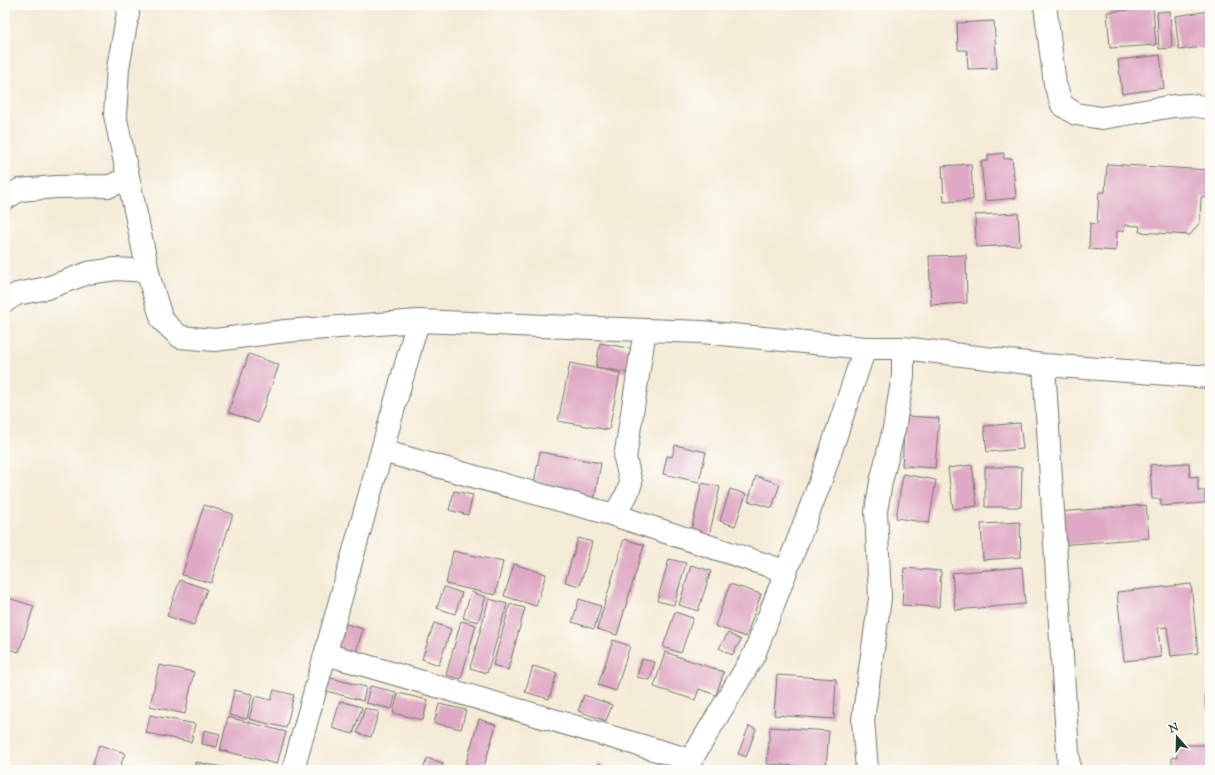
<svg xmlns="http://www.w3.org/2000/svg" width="1215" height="775" font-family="'Sorts Mill Goudy',serif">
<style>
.building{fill:#dfa8c4}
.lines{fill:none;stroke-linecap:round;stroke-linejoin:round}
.minor-casing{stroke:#6a7a6d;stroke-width:24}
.minor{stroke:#fff;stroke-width:22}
</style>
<rect width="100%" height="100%" fill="#fdfcf7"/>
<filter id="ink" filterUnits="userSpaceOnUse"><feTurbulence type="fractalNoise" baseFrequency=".025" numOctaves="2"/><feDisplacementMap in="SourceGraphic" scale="8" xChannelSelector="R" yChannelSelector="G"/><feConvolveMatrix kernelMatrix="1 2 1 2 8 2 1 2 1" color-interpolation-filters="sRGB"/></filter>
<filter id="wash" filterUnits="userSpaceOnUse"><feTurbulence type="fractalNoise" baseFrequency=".012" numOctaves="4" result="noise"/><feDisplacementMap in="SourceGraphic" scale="16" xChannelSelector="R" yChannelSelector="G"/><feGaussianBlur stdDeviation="0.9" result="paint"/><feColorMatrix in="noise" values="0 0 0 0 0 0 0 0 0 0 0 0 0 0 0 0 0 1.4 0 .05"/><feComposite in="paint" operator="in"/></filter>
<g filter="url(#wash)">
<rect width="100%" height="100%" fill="#f4ebd6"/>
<g id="blocks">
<path class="building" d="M1153,8L1156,45L1110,48L1107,12Z
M1170,11L1172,48L1159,49L1157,12Z
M1210,11V46L1179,50L1175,16Z
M994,21L997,68L968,69L967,50H958L957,23Z
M1160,55L1164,88L1122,94L1118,60Z
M1004,153V159L1012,158L1016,198L985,201L981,161H988V155Z
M971,164L973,200L944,202L942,166Z
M1107,164L1210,170V198L1201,197L1200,222L1190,235L1139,232L1140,226L1125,225L1124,231H1117L1116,251L1089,249L1090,223L1097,224L1099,192H1105Z
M1018,213L1020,245L976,247L975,215Z
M966,255L967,303L931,305L929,256Z
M600,343L639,350L635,374L596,367Z
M249,354L279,365L258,423L228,412Z
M570,363L620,373L609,430L558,421Z
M905,416L939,418L935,468L902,466Z
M1020,423L1023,449L987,452L984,426Z
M675,445L706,452L699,482L663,474L667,456L672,457Z
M540,452L601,463L594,500L533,488Z
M1189,463L1190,477L1198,476V491H1205V503L1161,506V499H1152L1150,465Z
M972,465L977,506L953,509L948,468Z
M985,467H1022L1021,507H985Z
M903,474L936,480L929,523L896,518Z
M756,476L780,484L772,508L748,501Z
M702,483L720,487L709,536L691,531Z
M730,489L746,494L735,526L720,521Z
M454,491L473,495L468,515L449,510Z
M204,505L233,514L211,583L182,575Z
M1146,505L1149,538L1060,545L1058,512Z
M1020,522L1021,557L983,560L981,524Z
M578,538L592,542L580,586L565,582Z
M624,539L644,545L617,635L597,629Z
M453,551L503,562L495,595L446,584Z
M669,559L686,563L674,605L657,601Z
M514,564L546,574L536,606L504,596Z
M691,565L711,571L698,611L679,605Z
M1022,567L1025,604L955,610L952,573Z
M904,568L941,571L939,607L902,605Z
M180,580L207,589L194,625L167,616Z
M730,584L761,594L746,637L715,626Z
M1191,584L1198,653L1171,656L1167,627L1158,628L1161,657L1124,661L1117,592Z
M444,587L462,593L455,614L437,608Z
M471,592L486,597L478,622L463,618Z
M5,597L34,606L19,652L5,648Z
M489,599L507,604L487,673L470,668Z
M579,599L601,606L594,629L572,622Z
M510,604L525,608L508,670L493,665Z
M675,612L693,618L681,653L663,647Z
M461,621L476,625L461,679L446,675Z
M343,623L363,629L355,655L334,649Z
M434,623L451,629L439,665L422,659Z
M728,633L741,640L732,655L719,648Z
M613,640L630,646L616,691L598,685Z
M665,652L724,672L716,695L699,689L695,700L654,687Z
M642,659L655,662L650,680L637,677Z
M159,665L194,672L185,714L150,706Z
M533,666L557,673L549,699L525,692Z
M777,675L836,679L834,719L774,715Z
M327,677L366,687L363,701L323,690Z
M370,686L396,692L392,709L366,703Z
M234,690L252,694L247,719L229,715Z
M274,690L294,695L286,728L249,719L255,696L271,700Z
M398,693L428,700L423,720L393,713Z
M584,695L612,705L606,721L578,711Z
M1206,696H1210V708H1206Z
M340,701L362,707L353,734L332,728Z
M439,704L466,710L461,729L434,723Z
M365,708L379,712L371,737L357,733Z
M150,715L195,724L191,742L146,733Z
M228,717L286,732L277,764L220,750Z
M479,719L496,725L483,770H464Z
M749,726L756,729L746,757L738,754Z
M770,727L829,731L826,768L767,764Z
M204,730L220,734L217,747L202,744Z
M99,745L125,753L119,770H99L92,768Z
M1176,745H1210V770H1172V758L1177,757Z
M427,758L443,763L441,770H423Z
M195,762L233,769V770H194Z
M599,763L612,770H595Z
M324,766L338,770H323Z"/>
</g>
</g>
<g filter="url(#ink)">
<use href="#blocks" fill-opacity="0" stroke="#6a7a6d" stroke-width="1"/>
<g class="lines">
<g class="minor-casing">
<path id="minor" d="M127,5L128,13L118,68L115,115L150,281L162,320L180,337L215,340L286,331L418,321L645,330L702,332L865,348H903L1044,365L1210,377
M1045,5L1055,84L1062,105L1076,114L1102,118L1174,106L1190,105L1210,108
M5,199L19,190L56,187L110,186L128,178
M5,301L17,294L47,288L88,273L116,269L148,271
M1044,365L1069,770
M382,451L614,515L785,571
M614,515L627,494L631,483L625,458L645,330
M326,654L691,760
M293,770L418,321
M685,770L754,655L821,480L865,348
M867,770L863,720L880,598L876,511L881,482L894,429L903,376V348"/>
</g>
<use href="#minor" class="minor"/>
</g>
</g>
<rect width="1215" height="775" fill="none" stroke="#fdfcf7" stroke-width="20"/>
<g transform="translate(1177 737) rotate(340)" stroke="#fdfcf7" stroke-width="3" paint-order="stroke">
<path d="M0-3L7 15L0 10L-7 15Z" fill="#1f3d34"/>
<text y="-6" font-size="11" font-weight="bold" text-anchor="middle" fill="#1f3d34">N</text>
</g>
</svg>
